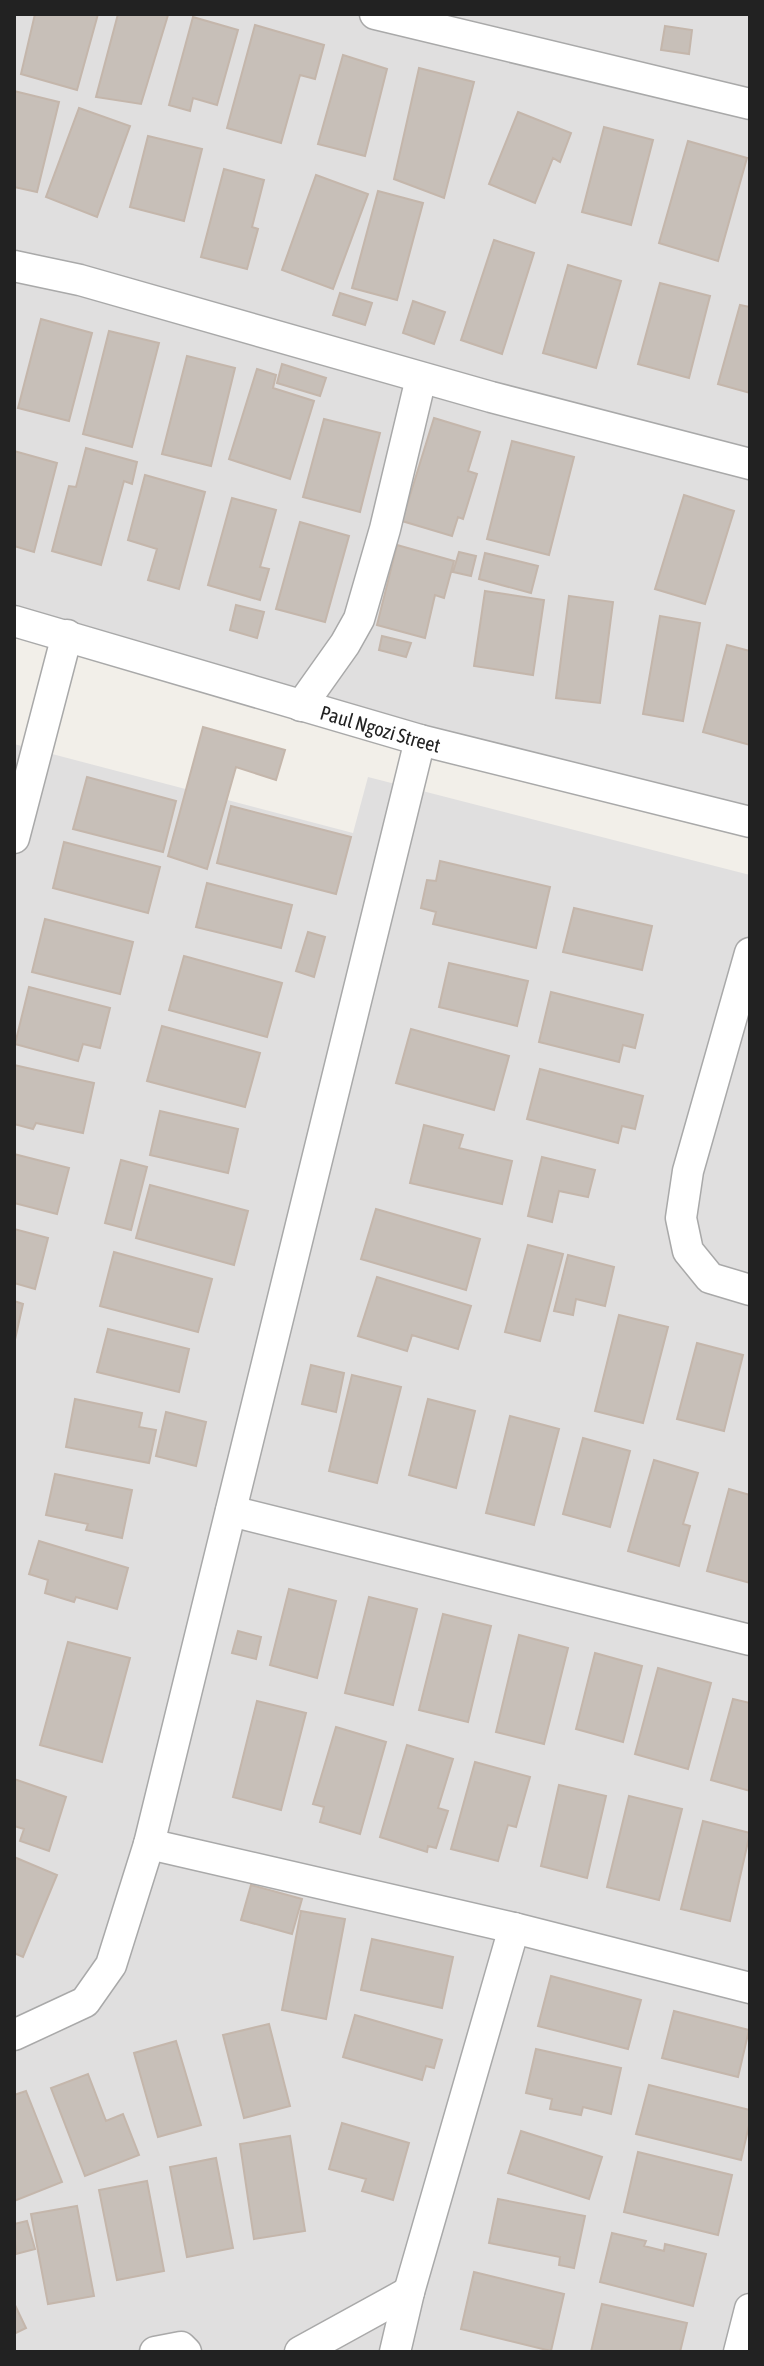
<svg xmlns="http://www.w3.org/2000/svg" width="764" height="2366" font-family="'Asap Condensed',sans-serif">
<style>
.residential{fill:#e0dfdf}
.building{fill:#c7bfb8;stroke:#c4b6ab;stroke-width:2}
.lines{fill:none;stroke-linecap:round;stroke-linejoin:round}
.minor-casing{stroke:#a9a9a9;stroke-width:33}
.minor{stroke:#fff;stroke-width:30}
.labels{text-anchor:middle;dominant-baseline:central;stroke-width:6;stroke-linejoin:round;paint-order:stroke}
.street-label{font-size:20px;fill:#222;stroke:#fff}
</style>
<rect width="100%" height="100%" fill="#f2efe9"/>
<path class="residential" d="M14,14H750V812L14,614Z
M14,744L353,833L368,777L750,875V2352H14Z"/>
<path class="building" d="M35,14H98L77,90L21,74Z
M118,14L168,15L141,104L96,97Z
M193,17L238,30L217,105L193,98L190,111L169,105Z
M255,25L324,45L315,79L300,75L281,143L227,128Z
M665,26L692,30L689,54L661,50Z
M343,55L387,69L365,156L318,144Z
M419,68L474,82L444,198L394,179Z
M14,91L59,102L37,192L14,187Z
M79,108L130,126L97,217L46,197Z
M518,112L571,133L560,162L553,158L535,203L489,184Z
M604,127L653,140L631,225L582,212Z
M148,136L202,149L184,221L130,207Z
M688,141L747,158L718,261L659,243Z
M224,169L264,180L252,227L258,229L247,269L201,257Z
M316,175L368,194L333,289L282,270Z
M378,191L423,203L397,300L352,288Z
M494,240L534,253L502,354L461,340Z
M568,265L621,281L596,368L543,353Z
M660,283L710,296L689,378L638,364Z
M340,293L372,303L365,325L333,315Z
M413,301L445,312L434,344L403,333Z
M740,305L750,307V393L718,384Z
M41,319L92,333L69,421L18,408Z
M109,331L159,343L132,447L83,434Z
M187,356L235,368L211,466L162,454Z
M282,364L326,378L320,396L277,383Z
M257,369L276,375L273,388L314,401L290,479L229,459Z
M434,418L480,432L468,471L477,474L463,519L458,517L452,536L402,521Z
M324,419L380,433L360,512L303,497Z
M512,441L574,457L549,555L487,539Z
M86,448L137,462L132,484L124,481L101,565L52,551L69,486L76,487Z
M14,451L57,463L34,552L14,546Z
M145,475L205,492L179,589L148,580L157,549L128,540Z
M684,495L734,511L705,604L655,589Z
M232,498L276,510L260,567L269,569L260,600L208,585Z
M300,522L349,536L325,622L276,609Z
M397,545L454,561L444,598L435,595L425,638L377,625Z
M459,552L476,556L471,576L453,572Z
M485,553L538,566L531,593L479,579Z
M485,591L544,600L533,675L474,666Z
M569,596L613,602L600,703L556,698Z
M236,605L264,612L257,638L230,630Z
M660,616L700,623L683,721L643,714Z
M382,636L411,643L406,657L379,650Z
M727,645L750,651V745L703,732Z
M203,727L285,750L276,780L236,767L207,869L168,856Z
M87,777L176,801L163,852L73,829Z
M231,806L351,837L336,894L217,863Z
M64,842L160,867L148,913L53,888Z
M440,861L550,887L536,948L433,924L436,912L421,908L427,880L436,881Z
M207,883L292,905L281,948L196,927Z
M574,908L652,926L642,970L563,952Z
M45,919L133,942L120,994L32,972Z
M308,932L325,937L314,977L296,971Z
M184,956L282,983L267,1037L169,1010Z
M449,963L528,981L517,1026L439,1007Z
M29,987L110,1008L100,1048L83,1044L78,1061L15,1044Z
M551,992L643,1015L635,1048L623,1045L619,1062L539,1042Z
M162,1026L260,1053L245,1107L147,1081Z
M411,1029L509,1056L494,1110L396,1083Z
M14,1065L94,1083L83,1133L36,1123L33,1129L14,1124Z
M540,1069L643,1096L635,1129L622,1126L618,1143L527,1119Z
M160,1111L238,1129L228,1173L150,1155Z
M424,1125L463,1135L459,1148L512,1161L502,1204L410,1183Z
M14,1154L69,1168L57,1214L14,1203Z
M542,1157L595,1170L588,1197L559,1191L552,1222L528,1216Z
M121,1160L147,1167L131,1230L105,1223Z
M150,1185L248,1211L234,1265L136,1238Z
M376,1209L480,1239L466,1290L361,1259Z
M14,1229L48,1238L35,1289L14,1283Z
M528,1245L563,1254L540,1341L505,1332Z
M114,1252L212,1279L198,1332L100,1306Z
M568,1255L614,1267L605,1306L576,1299L573,1315L554,1311Z
M377,1277L471,1306L458,1349L412,1335L407,1351L358,1336Z
M14,1301L23,1304L14,1344Z
M619,1315L668,1327L643,1423L595,1411Z
M108,1329L189,1349L179,1392L97,1372Z
M697,1343L743,1355L724,1431L677,1419Z
M311,1365L344,1373L336,1412L302,1404Z
M352,1375L401,1387L377,1483L329,1471Z
M75,1399L142,1413L139,1427L156,1430L149,1463L66,1447Z
M428,1399L475,1411L456,1488L409,1475Z
M166,1412L206,1422L196,1466L156,1456Z
M510,1416L559,1429L534,1525L486,1513Z
M583,1438L630,1451L610,1527L563,1514Z
M654,1460L698,1473L683,1524L690,1526L679,1566L628,1551Z
M55,1474L132,1490L122,1538L86,1530L88,1524L46,1515Z
M729,1489L750,1495V1583L707,1571Z
M39,1541L128,1568L117,1609L76,1597L74,1602L45,1593L48,1580L29,1574Z
M289,1589L336,1601L317,1678L270,1665Z
M369,1597L417,1609L393,1705L345,1693Z
M443,1614L491,1626L468,1722L419,1710Z
M238,1631L261,1637L256,1659L232,1653Z
M519,1635L568,1648L544,1744L496,1732Z
M68,1642L130,1658L102,1762L40,1745Z
M595,1653L642,1666L623,1742L576,1729Z
M658,1668L711,1683L688,1769L635,1754Z
M733,1699L750,1703V1791L711,1780Z
M257,1701L306,1713L281,1810L233,1797Z
M336,1727L386,1742L360,1834L320,1822L324,1807L313,1804Z
M407,1745L453,1759L438,1808L448,1811L436,1848L428,1846L427,1852L380,1837Z
M475,1762L530,1777L516,1827L508,1825L498,1861L451,1849Z
M14,1779L66,1797L49,1851L20,1841L24,1829L14,1826Z
M559,1785L606,1796L587,1878L541,1866Z
M629,1796L682,1809L659,1900L607,1887Z
M703,1821L750,1833L730,1921L681,1909Z
M14,1857L57,1875L23,1957L14,1953Z
M251,1885L302,1899L292,1934L241,1920Z
M301,1911L345,1919L326,2019L282,2010Z
M372,1939L453,1957L442,2008L361,1990Z
M551,1976L641,2000L628,2049L538,2026Z
M674,2011L749,2030L738,2077L662,2058Z
M355,2015L442,2040L434,2068L426,2066L422,2080L343,2057Z
M269,2024L290,2106L244,2118L223,2035Z
M176,2041L201,2125L158,2137L134,2053Z
M536,2049L621,2068L611,2114L583,2107L581,2115L550,2109L552,2099L526,2093Z
M88,2074L106,2121L123,2114L139,2155L85,2176L51,2088Z
M649,2085L750,2110V2121L741,2160L636,2134Z
M26,2091L62,2182L14,2201V2095Z
M342,2123L409,2143L393,2200L362,2191L366,2179L329,2169Z
M521,2131L602,2157L589,2199L508,2173Z
M290,2136L305,2231L254,2239L240,2144Z
M638,2152L732,2175L718,2235L624,2212Z
M216,2158L233,2248L187,2257L170,2167Z
M147,2181L164,2271L117,2280L99,2190Z
M498,2199L585,2216L574,2268L559,2265L560,2257L489,2243Z
M77,2206L94,2296L48,2304L31,2214Z
M27,2221L35,2249L16,2254L14,2224Z
M612,2233L646,2241L644,2246L664,2251L665,2244L706,2254L693,2306L600,2282Z
M474,2272L564,2294L551,2351L461,2329Z
M14,2303L26,2328L14,2334Z
M602,2304L687,2323L680,2352H591Z"/>
<g class="lines">
<g class="minor-casing">
<g id="minor">
<path d="M375,14L750,104"/>
<path d="M14,266L80,280L491,397L750,464"/>
<path id="s1" d="M14,621L420,740L750,822"/>
<path d="M301,706L345,644L359,619L385,529L421,378"/>
<path d="M14,838L67,635"/>
<path d="M750,953L688,1171L681,1218L688,1251L710,1278L750,1290"/>
<path d="M231,1511L750,1640"/>
<path d="M149,1844L514,1928L750,1988"/>
<path d="M14,2035L85,2002L111,1965L149,1844L420,740"/>
<path d="M155,2352L181,2347L186,2352"/>
<path d="M300,2352L409,2292"/>
<path d="M395,2352L409,2292L514,1928"/>
<path d="M739,2352L750,2309"/>
</g>
</g>
<use href="#minor" class="minor"/>
</g>
<g class="labels">
<g class="street-label">
<text stroke="none"><textPath href="#s1" startOffset="382">Paul Ngozi Street</textPath></text>
</g>
</g>
<rect width="764" height="2366" fill="none" stroke="#222222" stroke-width="32"/>
</svg>
